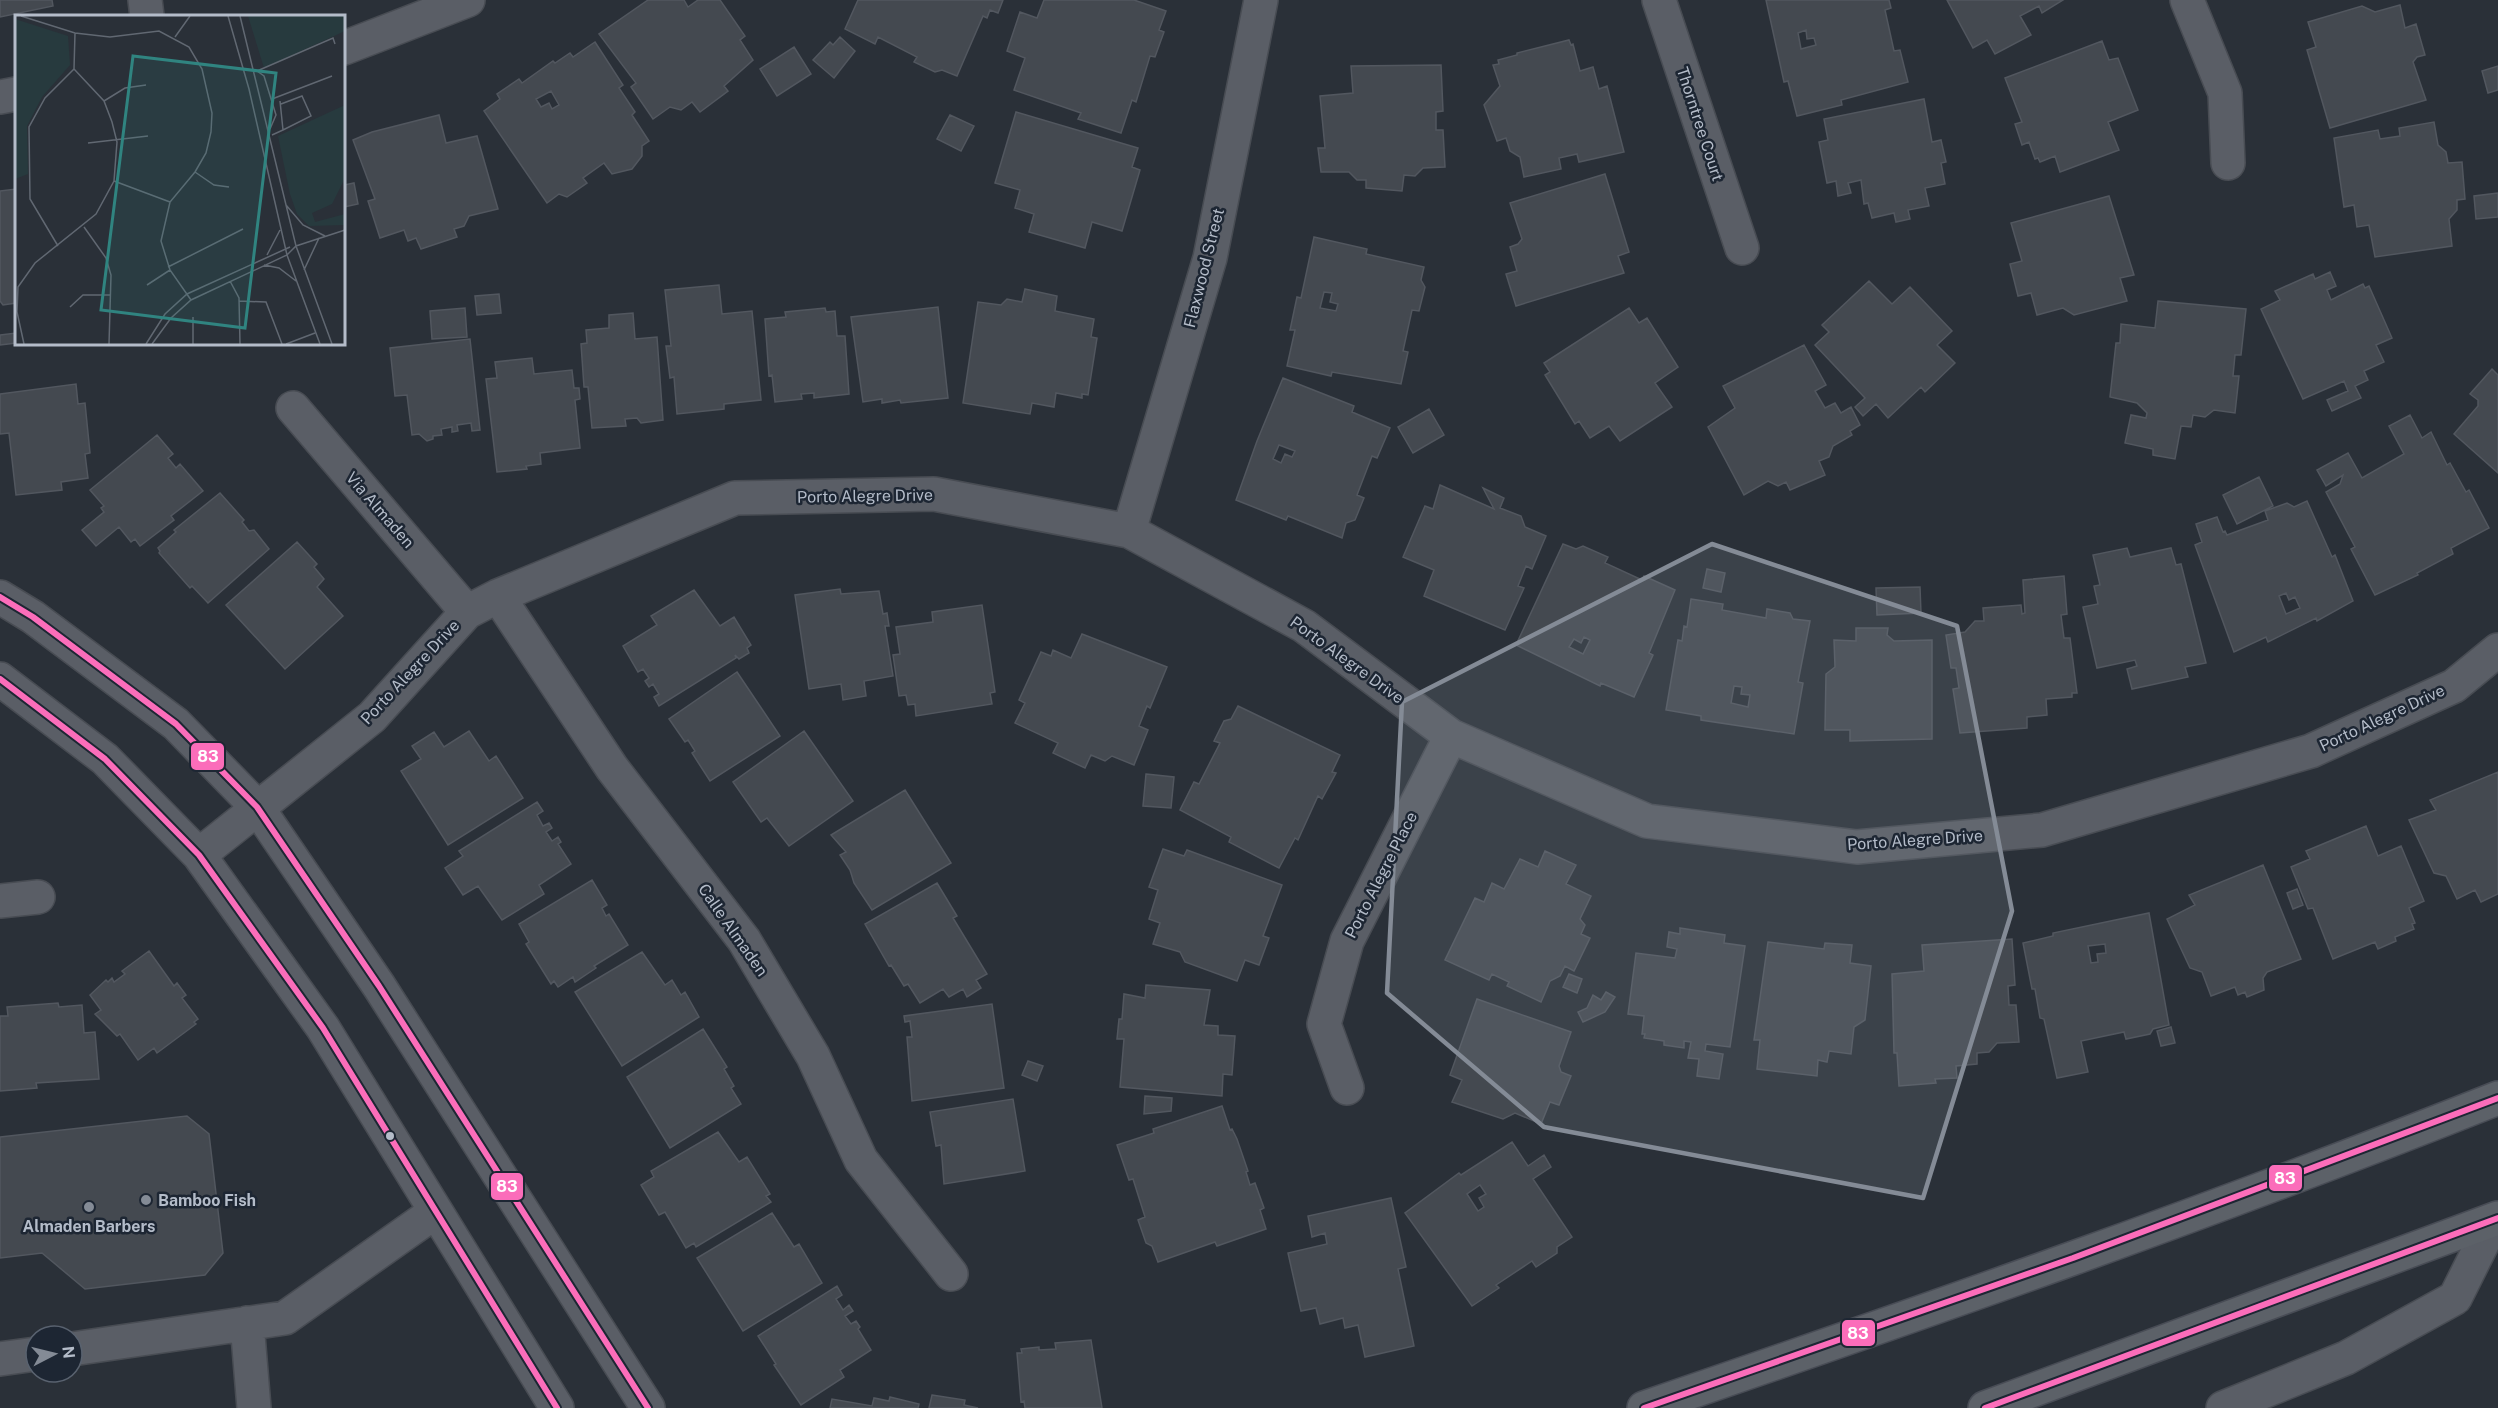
<svg xmlns="http://www.w3.org/2000/svg" width="2498" height="1408" font-family="'Public Sans',sans-serif">
<style>
.building{fill:#444950;stroke:#52575f;stroke-width:1.5;fill-rule:evenodd}
.lines{fill:none;stroke-linecap:round;stroke-linejoin:round}
.minor-casing{stroke:#484c53;stroke-width:36}
.major-casing{stroke:#484c55;stroke-width:36}
.minor{stroke:#5a5e66;stroke-width:33}
.major{stroke:#5c6168;stroke-width:33}
.bus-1-casing{stroke:#1d2633;stroke-width:10}
.bus-1{stroke:#fb6dba;stroke-width:6}
.marked{fill:#848b96;fill-opacity:0.2;stroke:#848b96;stroke-width:4.5;stroke-linejoin:round}
.bus-dot{fill:#b4bcc9;stroke:#1d2633;stroke-width:2}
.poi-dot{fill:#848b96;stroke:#1d2633;stroke-width:2}
.labels{text-anchor:middle;dominant-baseline:central;stroke-width:5;stroke-linejoin:round;paint-order:stroke}
.street-label{font-size:16px;fill:#b4bcc9;stroke:#1d2633}
.poi-label{font-size:16px;font-weight:bold;fill:#b4bcc9;stroke:#1d2633;text-anchor:start}
.inset-road{fill:none;stroke:#616872;stroke-width:1.5}
.view{fill:#308480;fill-opacity:0.15;stroke:#308480;stroke-width:3}
.inset-edge{fill:none;stroke:#b4bcc9;stroke-width:3}
.line-badge{stroke:#1d2633;stroke-width:2}
.badge-label{font-size:16px;text-anchor:middle;font-weight:bold;fill:#fff}
</style>
<rect width="100%" height="100%" fill="#2a3038"/>
<path class="building" d="M0,0H52L53,6L0,17Z
M648,0H684L688,7L698,0H720L745,36L740,40L753,60L724,86L728,91L700,112L692,102L681,110L670,107L653,119L631,87L636,83L599,34Z
M858,0H1003L998,13L990,10L987,18L983,16L957,76L942,70L935,72L914,62L917,57L878,37L875,44L845,29Z
M1044,0H1134L1166,11L1159,30L1164,32L1155,57L1150,56L1136,102L1132,100L1121,133L1078,119L1081,113L1014,90L1025,58L1007,51L1020,12L1037,18Z
M1766,0H1889L1891,8L1885,10L1894,51L1900,50L1908,82L1841,100L1842,105L1797,116L1788,81L1784,82ZM1806,30L1807,39L1814,38L1816,45L1801,49L1798,33Z
M1947,0H2063L2042,13L2039,6L2020,16L2031,35L1995,54L1987,40L1973,48Z
M2400,5L2405,28L2416,24L2425,55L2417,57L2413,62L2426,100L2330,128L2307,50L2316,47L2308,22L2362,6L2375,12Z
M840,37L855,51L834,78L813,60L830,42L833,45Z
M1569,40L1571,45L1573,44L1580,71L1593,67L1599,89L1607,86L1624,152L1579,162L1577,154L1559,158L1561,169L1524,177L1520,157L1510,151L1506,138L1497,141L1484,105L1500,86L1493,65L1499,64L1498,60L1517,55V53Z
M2102,41L2109,60L2118,58L2138,110L2108,122L2119,150L2060,172L2055,156L2040,162L2038,158L2035,159L2029,142L2022,145L2015,124L2022,122L2005,78Z
M595,42L623,85L619,88L635,112L632,115L649,141L642,146V156L632,169L612,174L604,163L583,178L587,183L567,197L559,194L547,203L484,111L500,99L497,94L519,79L522,83L553,61L555,63L570,53L573,57ZM551,91L559,105L552,109L549,103L541,107L536,99Z
M794,47L811,74L777,96L760,69Z
M1441,65L1443,111L1436,112V130H1443L1445,167L1423,168L1415,176L1404,175L1402,191L1366,188V180H1357L1349,172H1321L1318,148H1325L1320,96L1353,93L1351,66Z
M2498,66V90L2488,93L2482,71Z
M1924,99L1932,142L1941,140L1946,162L1941,163L1945,184L1925,188L1929,206L1908,210L1910,219L1896,222L1894,213L1872,218L1868,203L1864,204L1861,180L1848,183L1851,193L1838,196L1836,181L1827,183L1819,142L1828,140L1824,119Z
M1016,112L1138,148L1132,167L1140,170L1122,231L1092,222L1085,248L1029,232L1034,214L1015,208L1020,190L995,183Z
M439,115L446,143L477,136L498,209L469,216L464,226L454,229L457,237L421,249L416,238L408,241L404,230L380,238L368,201L375,199L353,140L372,132Z
M950,115L974,126L961,151L937,139Z
M2434,122L2438,145L2446,152L2448,163L2462,162L2465,199L2457,200V210L2449,219L2452,246L2375,257L2369,225L2357,227L2354,205L2344,207L2334,138L2378,130L2380,139L2400,136L2399,128Z
M1605,174L1629,252L1618,256L1624,273L1516,306L1506,274L1517,271L1510,247L1518,244L1522,239L1510,203Z
M354,183L358,204L344,207V185Z
M16,189V303L3,305L0,301V191Z
M2498,193V217L2476,219L2474,196Z
M2109,196L2134,275L2120,278L2127,301L2074,315L2063,308L2037,315L2031,293L2018,296L2010,264L2022,261L2011,223Z
M1314,237L1367,249L1366,254L1424,267L1421,280L1425,287L1419,311L1412,310L1403,351L1408,352L1401,384L1332,372L1331,376L1287,366L1295,330H1290L1297,297L1301,298ZM1324,292L1332,293L1330,302L1338,304L1336,311L1320,308Z
M2330,272L2336,286L2327,290L2331,300L2363,284L2365,288L2369,286L2392,338L2376,345L2384,362L2364,371L2368,380L2355,386L2361,398L2332,411L2327,400L2348,391L2344,381L2303,399L2261,309L2280,300L2275,291L2313,274L2315,279Z
M1869,281L1892,304L1910,287L1952,331L1937,345L1955,363L1925,392L1921,387L1888,418L1876,404L1863,416L1855,407L1865,398L1815,345L1829,332L1822,325Z
M719,285L722,314L752,311L761,400L724,404V409L677,414L674,377L670,378L666,346H671L665,290Z
M1025,289L1057,296L1055,311L1094,319L1091,337L1097,338L1088,395L1082,394V398L1056,393L1054,407L1032,403L1030,414L963,403L978,302L1001,305L1007,299L1022,302Z
M499,294L501,313L477,315L475,296Z
M2158,301L2246,309L2241,355H2235L2233,376H2239L2235,413L2214,410L2205,417L2193,415L2191,427L2181,426L2175,459L2153,455V449L2125,443L2131,415L2146,418L2147,413L2137,403L2110,397L2116,343H2120L2121,324L2155,328Z
M938,307L948,398L901,403L900,400L882,403V399L863,402L851,317Z
M465,308L467,337L432,339L430,311Z
M825,308L826,312L835,311L837,336H845L849,394L814,398V393L801,394L802,399L775,402L772,375L769,376L765,319L786,317L785,312Z
M1629,308L1639,323L1647,318L1678,367L1655,383L1672,407L1620,441L1609,426L1590,438L1579,421L1575,424L1545,375L1550,372L1544,363Z
M633,313L635,339L657,337L663,420L641,423L637,418L625,419L626,426L592,428L588,387H584L581,344L587,343L586,330L609,328V315Z
M16,333V343L0,345V335Z
M470,339L480,430L472,431L471,423L457,425L458,431L452,432V427L441,429L442,435L433,436V439L427,441L419,434L412,435L407,395L395,396L390,348Z
M1804,345L1826,385L1815,391L1825,408L1835,403L1841,413L1851,407L1860,425L1850,431L1852,435L1833,446L1829,457L1819,461L1825,475L1790,490L1786,482L1778,486L1768,481L1744,495L1708,427L1735,408L1723,386Z
M532,358L534,374L572,370L574,388H579L580,399L575,400L580,448L540,453L541,464L526,466L527,469L497,472L486,379L497,378L495,362Z
M2492,369L2498,375V473L2454,434L2478,406V400L2470,394Z
M1283,378L1354,406L1352,412L1390,428L1377,458L1372,456L1357,495L1364,498L1355,520L1346,523L1342,538L1288,516L1286,520L1236,500L1257,441ZM1279,445L1295,451L1292,457L1285,454L1281,463L1273,459Z
M76,384L78,404L85,403L90,453L85,454L88,478L61,482L62,490L16,495L9,433L0,434V394Z
M1429,409L1444,435L1413,453L1398,427Z
M2410,415L2422,438L2431,432L2447,465L2450,463L2466,492L2469,490L2489,528L2451,548L2453,554L2417,573L2418,575L2375,595L2351,549L2355,547L2326,492L2340,484L2343,475L2326,486L2317,470L2348,453L2362,478L2404,454L2389,426Z
M157,435L173,454L168,458L176,468L180,464L203,491L171,516L174,520L140,546L135,539L131,542L119,527L96,546L82,530L104,512L101,508L104,506L90,490Z
M2259,477L2273,506L2237,524L2223,495Z
M1440,485L1494,509L1483,488L1504,498L1500,508L1521,516L1525,527L1546,536L1532,569L1526,566L1518,586L1524,588L1505,630L1424,596L1434,570L1403,557L1425,506L1433,509Z
M220,493L244,520L242,522L249,531L254,530L269,549L208,603L192,586L190,588L159,553L160,551L158,548L176,532L174,530Z
M2307,501L2332,557L2335,555L2353,601L2317,621L2316,618L2268,642L2266,637L2234,652L2195,545L2202,542L2196,524L2217,517L2223,532L2225,531L2227,535L2268,520L2265,511L2287,503L2294,507ZM2286,593L2289,600L2295,597L2300,608L2286,614L2279,596Z
M297,542L317,564L314,567L324,579L317,587L343,616L285,669L226,605Z
M1563,544L1576,549L1583,546L1608,557L1605,563L1642,580L1644,576L1675,590L1649,653L1653,655L1634,697L1601,683L1600,686L1516,645ZM1584,637L1590,640L1583,654L1569,647L1574,639L1581,643Z
M2127,548L2130,557L2171,548L2176,565L2181,564L2206,663L2185,667L2188,677L2132,689L2127,669L2137,666L2135,660L2097,668L2083,607L2098,604L2094,586L2100,585L2093,555Z
M1707,569L1725,573L1721,592L1703,588Z
M2064,576L2067,614L2061,615L2064,638H2070L2077,693H2072V697L2046,699L2047,715L2027,717V728L1960,733L1953,689L1959,688L1956,668H1951L1946,635L1965,632L1975,621H1984L1983,608L2021,605L2022,614L2025,613L2023,580Z
M1920,587L1921,613L1877,615L1876,588Z
M840,589L841,594L879,591L883,614L887,613L889,626H885L893,676L864,681L866,696L843,700L841,684L809,689L795,595Z
M694,590L720,626L734,617L751,645L747,648L749,653L739,659L735,655L736,658L659,706L654,697L659,694L653,684L649,687L645,681L649,678L643,669L638,672L623,646L657,625L651,616Z
M1691,599L1723,604L1722,610L1766,618L1767,609L1790,613L1793,619L1810,621L1798,682L1803,683L1794,734L1701,720V716L1666,710L1678,640L1682,641L1684,626L1687,627ZM1734,686L1742,687L1741,694L1750,695L1748,707L1731,703Z
M982,605L995,692L990,693L992,704L916,716L915,704L908,705L906,695L899,696L893,655L900,654L896,627L933,622L932,612Z
M1856,628H1888L1887,635L1894,641L1932,640V739L1850,741V730H1825L1826,674L1835,667L1834,640L1856,641Z
M1082,634L1167,667L1150,708L1147,706L1139,726L1148,730L1134,765L1112,756L1105,761L1091,755L1085,768L1053,753L1058,743L1015,723L1025,703L1019,700L1041,652L1051,656L1053,650L1071,658Z
M737,672L780,736L710,781L692,753L695,751L688,740L685,742L669,719Z
M1238,706L1340,755L1332,772L1336,773L1322,799L1318,796L1298,840L1295,838L1279,868L1229,842L1231,837L1180,810L1194,782L1199,784L1220,743L1214,741L1224,721L1231,719Z
M469,731L489,761L496,756L523,798L448,845L401,771L421,759L412,746L434,732L444,747Z
M804,731L853,801L789,846L767,818L761,822L733,782Z
M2498,772V894L2481,902L2475,890L2457,899L2446,876L2434,873L2409,820L2436,810L2430,800Z
M1146,774L1174,777L1171,808L1143,806Z
M905,790L951,863L872,910L854,883L850,870L840,855L846,852L831,835Z
M537,802L543,811L537,815L543,826L549,823L552,828L546,832L552,841L558,837L561,842L558,844L571,864L539,885L544,894L502,920L478,886L463,895L445,868L463,856L459,851Z
M2366,826L2378,856L2401,846L2424,901L2409,908L2415,923L2412,924L2414,929L2395,937L2396,941L2378,949L2375,942L2333,959L2313,908L2308,909L2291,867L2310,859L2306,851Z
M1163,849L1184,856L1187,850L1282,885L1263,936L1269,938L1259,965L1245,960L1237,981L1185,962L1180,952L1153,944L1160,923L1149,919L1158,890L1149,887Z
M1545,851L1576,865L1566,884L1591,896L1580,919L1585,925L1581,934L1590,938L1574,971L1565,966L1560,976L1550,981L1541,1002L1507,986L1509,982L1492,974L1489,980L1445,960L1475,898L1484,902L1492,883L1504,889L1520,859L1538,867Z
M2263,865L2301,959L2267,972L2263,978L2264,990L2247,997L2245,992L2238,995L2235,987L2211,996L2202,972L2190,968L2167,919L2195,905L2189,895Z
M592,880L607,905L602,908L606,916L609,914L628,945L594,966L596,968L575,982L573,977L558,987L554,981L551,984L526,944L529,942L519,924Z
M937,883L957,916L953,918L987,974L976,980L981,988L967,997L963,989L949,997L943,989L920,1003L908,984L904,986L891,965L889,966L865,924Z
M2297,889L2303,905L2293,909L2287,893Z
M2149,913L2169,1025L2153,1029L2150,1034L2126,1039L2124,1032L2081,1041L2088,1072L2057,1078L2044,1019L2040,1018L2035,989H2032L2023,943L2053,936V933ZM2105,944L2106,953L2097,954L2098,962L2091,963L2088,946Z
M1680,928L1725,935L1724,943L1745,946L1730,1047L1706,1044L1705,1051L1723,1054L1719,1079L1697,1076L1699,1059L1688,1058L1691,1042L1684,1041V1048L1664,1045V1041L1644,1038L1645,1034H1642L1644,1016L1628,1014L1636,953L1675,958L1677,949L1667,947L1669,932L1680,934Z
M2012,939L2015,985L2008,986L2009,1005H2016L2019,1042L1997,1043L1989,1052L1977,1053V1064L1956,1066L1957,1078L1935,1079L1936,1083L1899,1086L1897,1053H1894L1892,974L1924,971L1922,945Z
M1768,942L1824,949L1825,943L1852,945L1850,963L1871,966L1865,1020L1854,1027L1851,1054L1829,1051L1827,1062L1818,1060L1817,1076L1757,1069L1760,1040H1754Z
M149,951L174,986L177,983L186,995L182,998L198,1019L194,1022L196,1024L157,1053L154,1048L138,1060L120,1034L117,1036L95,1014L101,1010L90,995L106,980L108,982L112,978L114,982L125,974L122,971Z
M642,952L665,985L672,980L681,995L685,992L699,1017L622,1066L575,992Z
M1569,974L1582,979L1577,993L1563,987Z
M1146,985L1210,990L1204,1025L1218,1026V1035L1235,1036L1232,1075L1223,1074L1222,1096L1120,1087L1124,1039H1117L1119,1019H1122L1124,994L1145,998Z
M1606,992L1615,997L1605,1012L1583,1022L1578,1012L1587,1008L1593,995L1601,1000Z
M1477,999L1571,1032L1559,1066L1561,1072L1571,1076L1559,1105L1550,1102L1541,1124L1515,1113L1503,1119L1452,1102L1462,1080L1450,1075Z
M58,1003L59,1007L82,1005L84,1033L95,1032L99,1079L36,1083L37,1088L0,1091V1016H8L7,1007Z
M992,1004L1004,1088L912,1101L907,1037H912L910,1021L905,1022L904,1016Z
M2171,1027L2175,1043L2161,1046L2157,1031Z
M703,1029L727,1067L724,1069L734,1086L731,1088L741,1104L670,1148L627,1077Z
M1028,1061L1043,1066L1037,1081L1022,1075Z
M1145,1096L1172,1098L1171,1111L1144,1114Z
M1013,1099L1025,1171L944,1184L941,1145L936,1146L930,1112Z
M1222,1106L1230,1130L1232,1129L1237,1139L1248,1171L1246,1172L1250,1185L1255,1183L1264,1208L1260,1210L1266,1229L1217,1246L1215,1242L1158,1262L1152,1246L1146,1243L1138,1220L1145,1217L1133,1179L1129,1180L1117,1145L1154,1133L1153,1129Z
M187,1116L209,1134L223,1253L205,1275L85,1289L42,1253L0,1258V1137Z
M718,1132L739,1162L747,1157L770,1194L766,1196L771,1202L696,1247L694,1243L686,1248L665,1212L659,1215L641,1185L654,1177L651,1171Z
M1512,1142L1528,1166L1544,1155L1551,1167L1533,1179L1572,1237L1557,1247V1253L1536,1267L1532,1261L1496,1285L1499,1288L1472,1306L1405,1213L1459,1173L1461,1175ZM1480,1185L1486,1194L1479,1198L1484,1207L1478,1211L1467,1194Z
M1391,1198L1406,1267L1398,1269L1414,1346L1365,1357L1358,1325L1345,1328L1343,1318L1320,1324L1316,1308L1301,1311L1288,1253L1327,1244L1325,1233L1312,1237L1308,1216Z
M772,1213L794,1247L799,1244L822,1283L743,1331L697,1258Z
M837,1286L842,1295L836,1299L843,1310L849,1305L853,1311L845,1316L851,1324L856,1321L860,1327L858,1329L871,1350L840,1370L844,1377L801,1405L774,1365L776,1364L758,1336Z
M1091,1340L1102,1408H1025L1024,1401L1021,1402L1017,1353H1022L1021,1349L1039,1347V1350L1056,1349L1055,1343Z
M932,1395L965,1400L964,1405L978,1408H929Z
M890,1397L919,1404L918,1408H830L832,1399L872,1406L874,1398L889,1401Z"/>
<g class="lines">
<g class="minor-casing">
<path id="minor" d="M145,0L147,16
M1659,0L1742,248
M2187,0L2225,93L2228,163
M344,48L468,0
M0,97L16,94
M293,408L467,612
M1129,531L1210,258L1261,0
M498,596L612,768L744,940L813,1056L861,1160L951,1274
M0,597L33,617L176,724L257,807L379,986L648,1408
M0,679L105,759L199,855L323,1028L557,1408
M199,855L372,717L467,612L498,596L735,498L934,494L1129,531L1304,626L1451,736L1647,821L1857,847L2042,830L2311,751L2454,686L2498,650
M0,901L38,897
M1347,1088L1324,1024L1347,941L1451,736
M247,1323L254,1408
M72,1349L285,1318L435,1212
M0,1359L36,1354
M2223,1408L2346,1358L2455,1298L2494,1220"/>
</g>
<g class="major-casing">
<path id="major" d="M1644,1408C1931,1310 2216,1210 2498,1098
M1985,1408L2498,1218"/>
</g>
<use href="#minor" class="minor"/>
<use href="#major" class="major"/>
<g class="bus-1-casing">
<path id="bus-1" d="M0,597L33,617L176,724L257,807L379,986L648,1408
M0,679L105,759L199,855L323,1028L557,1408
M1644,1408L2073,1258L2498,1098
M1985,1408L2498,1218"/>
</g>
<use href="#bus-1" class="bus-1"/>
</g>
<path class="marked" d="M1712,544L1957,626L2012,911L1923,1198L1544,1127L1387,993L1402,702Z"/>
<circle class="bus-dot" cx="390" cy="1136" r="5"/>
<g class="poi-dot">
<circle cx="146" cy="1200" r="6"/>
<circle cx="89" cy="1207" r="6"/>
</g>
<g class="labels">
<g class="street-label">
<text transform="translate(1700 124) rotate(72)">Thorntree Court</text>
<text transform="translate(1204 268) rotate(-76)">Flaxwood Street</text>
<text transform="translate(865 496) rotate(-1)">Porto Alegre Drive</text>
<text transform="translate(380 510) rotate(49)">Via Almaden</text>
<text transform="translate(1347 660) rotate(36)">Porto Alegre Drive</text>
<text transform="translate(410 672) rotate(-47)">Porto Alegre Drive</text>
<text transform="translate(2382 718) rotate(-25)">Porto Alegre Drive</text>
<text transform="translate(1915 840) rotate(-4)">Porto Alegre Drive</text>
<text transform="translate(1381 875) rotate(-63)">Porto Alegre Place</text>
<text transform="translate(733 930) rotate(55)">Calle Almaden</text>
</g>
<g class="poi-label">
<text x="158" y="1200">Bamboo Fish</text>
<text x="89" y="1226" text-anchor="middle">Almaden Barbers</text>
</g>
</g>
<g transform="translate(15 15)">
<rect width="330" height="330" fill="#2a3038"/>
<path d="M233,1H330V16L249,53ZM0,4L53,21L55,50L27,82L12,111L13,159L0,164ZM330,90V163L317,189L297,198L300,207L330,199V210L294,211L282,199L275,179L263,121Z" fill="#273a3e"/>
<path class="inset-road" d="M6,1L60,18L95,22L144,16L174,32L187,54L197,98L196,117L191,138L180,157L155,187L146,226L155,255L176,285M213,1L234,74L272,240L305,329M225,1L281,231L317,329M160,22L175,1M242,56L318,23L320,29M242,56L249,61L261,100L255,114M257,84L317,61M89,86L110,73L131,70M266,89L287,81L296,101L268,115M257,120L268,115L265,86M73,128L133,121M180,157L199,170L214,172M99,166L155,187M271,190L288,210L310,221M69,212L91,243L96,260L94,329M43,231L15,184L14,112L30,83L59,54M252,240L265,215M249,250L264,253L281,266M153,252L228,214M289,255L304,223M215,266L224,283L225,329M132,270L155,255M224,286L251,287L267,329M55,292L68,280H96M9,329L2,297L3,272L20,248L81,199L99,166L102,127L97,107L89,86L59,54L60,18M131,329L150,299L172,279L275,232M137,329L156,303L176,285L272,240L281,231L330,215M178,329V302M271,329L300,318"/>
<path class="view" d="M118,41L261,58L230,313L86,295Z"/>
<rect width="330" height="330" class="inset-edge"/>
</g>
<g class="line-badge">
<rect x="190" y="742" width="35" height="29" rx="6" fill="#fb6dba"/>
<rect x="2268" y="1164" width="35" height="28" rx="6" fill="#fb6dba"/>
<rect x="490" y="1172" width="34" height="29" rx="6" fill="#fb6dba"/>
<rect x="1841" y="1319" width="35" height="28" rx="6" fill="#fb6dba"/>
</g>
<g class="badge-label">
<text x="208" y="762">83</text>
<text x="2285" y="1184">83</text>
<text x="507" y="1192">83</text>
<text x="1858" y="1339">83</text>
</g>
<g transform="translate(54 1354) rotate(83)"><circle r="28" fill="#1d2633" stroke="#59626f" stroke-width="1.5"/>
<path d="M0-4.5L10 22L0 15L-10 22Z" fill="#848b96"/>
<text y="-9" font-size="16" font-weight="bold" text-anchor="middle" fill="#b4bcc9">N</text>
</g>
</svg>
